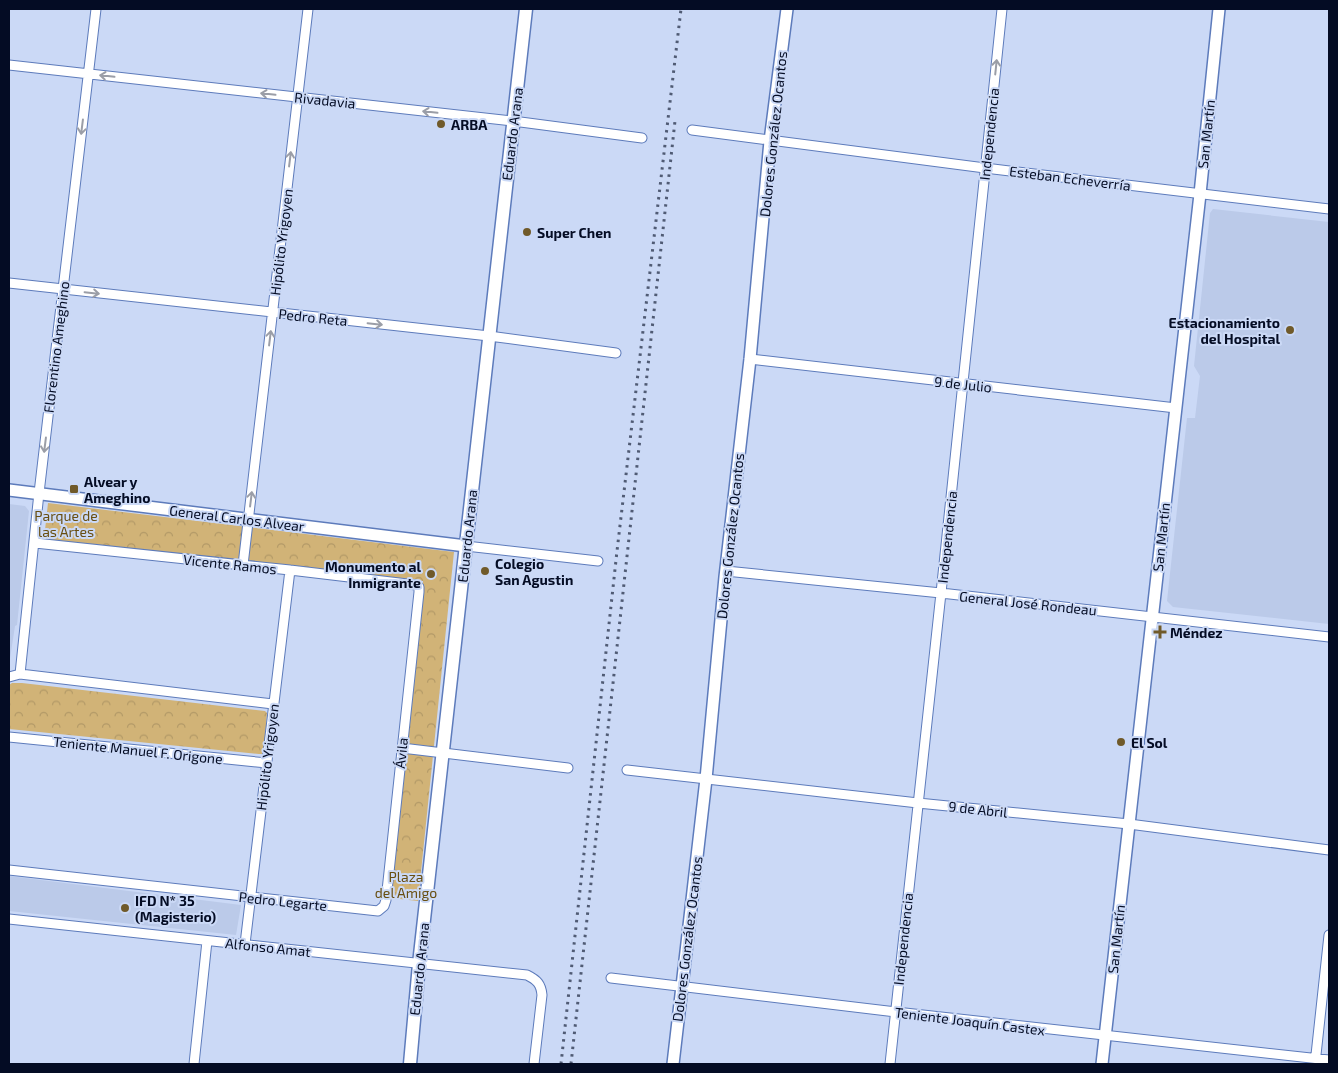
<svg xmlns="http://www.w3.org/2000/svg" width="1338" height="1073" font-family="'Exo 2',sans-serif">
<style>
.built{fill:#bbcae9}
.park{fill:url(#park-crowns)}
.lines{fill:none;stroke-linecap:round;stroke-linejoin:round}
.minor-casing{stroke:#5d7bbb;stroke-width:11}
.tertiary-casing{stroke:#5d7bbb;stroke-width:14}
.secondary-casing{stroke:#5d7bbb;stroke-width:15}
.minor{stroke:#fff;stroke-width:9}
.tertiary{stroke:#fff;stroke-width:11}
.secondary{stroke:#fff;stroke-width:12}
.rail{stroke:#505b74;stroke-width:3;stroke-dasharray:2.5 5;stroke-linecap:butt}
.oneway{stroke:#9b9ea7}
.poi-dot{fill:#705a2a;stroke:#cbd9f6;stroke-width:2}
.labels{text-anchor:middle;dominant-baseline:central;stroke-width:4;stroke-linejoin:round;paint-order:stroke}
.street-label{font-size:14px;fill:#040c24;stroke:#cbd9f6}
.poi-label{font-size:14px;font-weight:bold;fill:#040c24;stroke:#cbd9f6;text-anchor:start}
.park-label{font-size:14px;fill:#684e11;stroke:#cbd9f6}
</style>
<defs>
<pattern id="park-crowns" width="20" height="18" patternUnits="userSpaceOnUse" patternTransform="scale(1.25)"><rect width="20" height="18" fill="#d1b377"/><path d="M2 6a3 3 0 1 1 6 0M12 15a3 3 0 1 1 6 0" fill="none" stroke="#b29967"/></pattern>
</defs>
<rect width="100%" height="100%" fill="#cbd9f6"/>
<path class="built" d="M1213,209L1329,222V624L1173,607L1167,601L1187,418H1195L1200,376L1194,366L1210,213Z
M9,504L25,506L29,511L17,625L15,626L9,665Z
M9,876L241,905L236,935L9,911Z"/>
<path class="park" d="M48,503L454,552L418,901L390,898L423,581L44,539Z
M12,683H22L265,711L267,713L264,751L262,754H259L9,729V685Z"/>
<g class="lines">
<g class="minor-casing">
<path id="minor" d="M9,65L513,121L642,138
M692,130L985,168L1329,209
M9,283L489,336L616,353
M750,359L1176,408
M466,546L598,561
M243,565L308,9
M726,571L941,593L1329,637
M20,674L39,493L96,9
M9,677L20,674L273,704
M9,737L267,763
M402,748L568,768
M627,770L918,803L1129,824L1329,850
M9,870L378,911L384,906L386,900L419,592V587L416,585L290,570L35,543
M9,919L527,975C537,980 541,984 542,995L534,1064
M245,944L290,570
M611,978L896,1012L1329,1060
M194,1064L207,941
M890,1064L941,593L1002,9
M1315,1064L1329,935"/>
</g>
<g class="tertiary-casing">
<path id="tertiary" d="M9,490L466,546
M673,1064L706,779L725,577L750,359L770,141L787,9
M1102,1064L1200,194L1219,9"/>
</g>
<g class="secondary-casing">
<path id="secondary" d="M410,1064L419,964L526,9"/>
</g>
<use href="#minor" class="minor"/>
<use href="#tertiary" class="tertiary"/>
<use href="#secondary" class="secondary"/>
<path class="rail" d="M561,1064L617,551L681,9
M571,1064L675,121"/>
</g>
<defs><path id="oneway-shaft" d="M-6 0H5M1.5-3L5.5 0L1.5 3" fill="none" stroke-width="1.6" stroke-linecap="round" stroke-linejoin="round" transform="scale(1.25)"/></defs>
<g class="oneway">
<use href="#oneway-shaft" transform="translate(996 67) rotate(-84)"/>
<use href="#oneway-shaft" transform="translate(107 76) rotate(-174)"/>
<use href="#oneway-shaft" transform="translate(268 94) rotate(-174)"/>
<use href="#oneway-shaft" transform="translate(430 112) rotate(-174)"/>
<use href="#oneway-shaft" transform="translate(82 127) rotate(97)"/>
<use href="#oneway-shaft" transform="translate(290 159) rotate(-83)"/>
<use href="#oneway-shaft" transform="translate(92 293) rotate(6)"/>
<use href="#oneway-shaft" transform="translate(375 324) rotate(6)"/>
<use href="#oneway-shaft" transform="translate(270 338) rotate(-83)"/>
<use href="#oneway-shaft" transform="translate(45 445) rotate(97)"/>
<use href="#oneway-shaft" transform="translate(251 499) rotate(-83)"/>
</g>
<g class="poi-dot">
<circle cx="441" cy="124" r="5"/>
<circle cx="527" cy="232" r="5"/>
<circle cx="1290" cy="330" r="5"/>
<rect x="69" y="484" width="10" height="10" rx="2.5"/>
<circle cx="485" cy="571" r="5"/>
<circle cx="431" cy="574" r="5"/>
<path d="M1157.5 624.5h5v5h5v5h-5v5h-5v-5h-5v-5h5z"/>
<circle cx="1121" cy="742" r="5"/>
<circle cx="125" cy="908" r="5"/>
</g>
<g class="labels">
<g class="street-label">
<text transform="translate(325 100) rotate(6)">Rivadavia</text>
<text transform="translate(512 134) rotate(-83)">Eduardo Arana</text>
<text transform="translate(773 134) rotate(-84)">Dolores González Ocantos</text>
<text transform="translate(989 134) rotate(-84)">Independencia</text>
<text transform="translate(1206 134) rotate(-84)">San Martín</text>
<text transform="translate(1070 178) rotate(7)">Esteban Echeverría</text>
<text transform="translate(281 242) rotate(-83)">Hipólito Yrigoyen</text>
<text transform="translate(313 317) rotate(6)">Pedro Reta</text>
<text transform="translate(56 347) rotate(-83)">Florentino Ameghino</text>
<text transform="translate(963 384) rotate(6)">9 de Julio</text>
<text transform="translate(237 518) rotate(7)">General Carlos Alvear</text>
<text transform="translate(467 536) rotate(-84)">Eduardo Arana</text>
<text transform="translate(730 536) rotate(-84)">Dolores González Ocantos</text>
<text transform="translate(947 537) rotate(-84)">Independencia</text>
<text transform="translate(1161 537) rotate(-84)">San Martín</text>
<text transform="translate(230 564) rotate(6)">Vicente Ramos</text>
<text transform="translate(1028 603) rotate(6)">General José Rondeau</text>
<text transform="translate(138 750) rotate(6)">Teniente Manuel F. Origone</text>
<text transform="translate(401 753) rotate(-84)">Ávila</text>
<text transform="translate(267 757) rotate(-83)">Hipólito Yrigoyen</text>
<text transform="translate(978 809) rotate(6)">9 de Abril</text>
<text transform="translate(283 901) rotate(6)">Pedro Legarte</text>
<text transform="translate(687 939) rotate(-83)">Dolores González Ocantos</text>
<text transform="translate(903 939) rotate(-84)">Independencia</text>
<text transform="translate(1116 939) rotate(-84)">San Martín</text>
<text transform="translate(268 947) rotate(6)">Alfonso Amat</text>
<text transform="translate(419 969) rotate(-84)">Eduardo Arana</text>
<text transform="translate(970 1021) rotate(7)">Teniente Joaquín Castex</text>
</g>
<g class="poi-label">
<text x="451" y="124">ARBA</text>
<text x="537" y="232">Super Chen</text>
<text x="1280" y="322" text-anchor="end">Estacionamiento<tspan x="1280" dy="16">del Hospital</tspan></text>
<text x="84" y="481">Alvear y<tspan x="84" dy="16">Ameghino</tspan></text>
<text x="495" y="563">Colegio<tspan x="495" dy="16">San Agustin</tspan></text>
<text x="421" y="566" text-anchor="end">Monumento al<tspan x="421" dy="16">Inmigrante</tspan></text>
<text x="1170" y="632">Méndez</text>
<text x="1131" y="742">El Sol</text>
<text x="135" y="900">IFD N* 35<tspan x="135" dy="16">(Magisterio)</tspan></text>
</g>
<g class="park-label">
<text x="66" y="515">Parque de<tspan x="66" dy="16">las Artes</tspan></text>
<text x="406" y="876">Plaza<tspan x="406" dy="16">del Amigo</tspan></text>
</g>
</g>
<rect width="1338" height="1073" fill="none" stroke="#040c24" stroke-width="20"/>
</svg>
